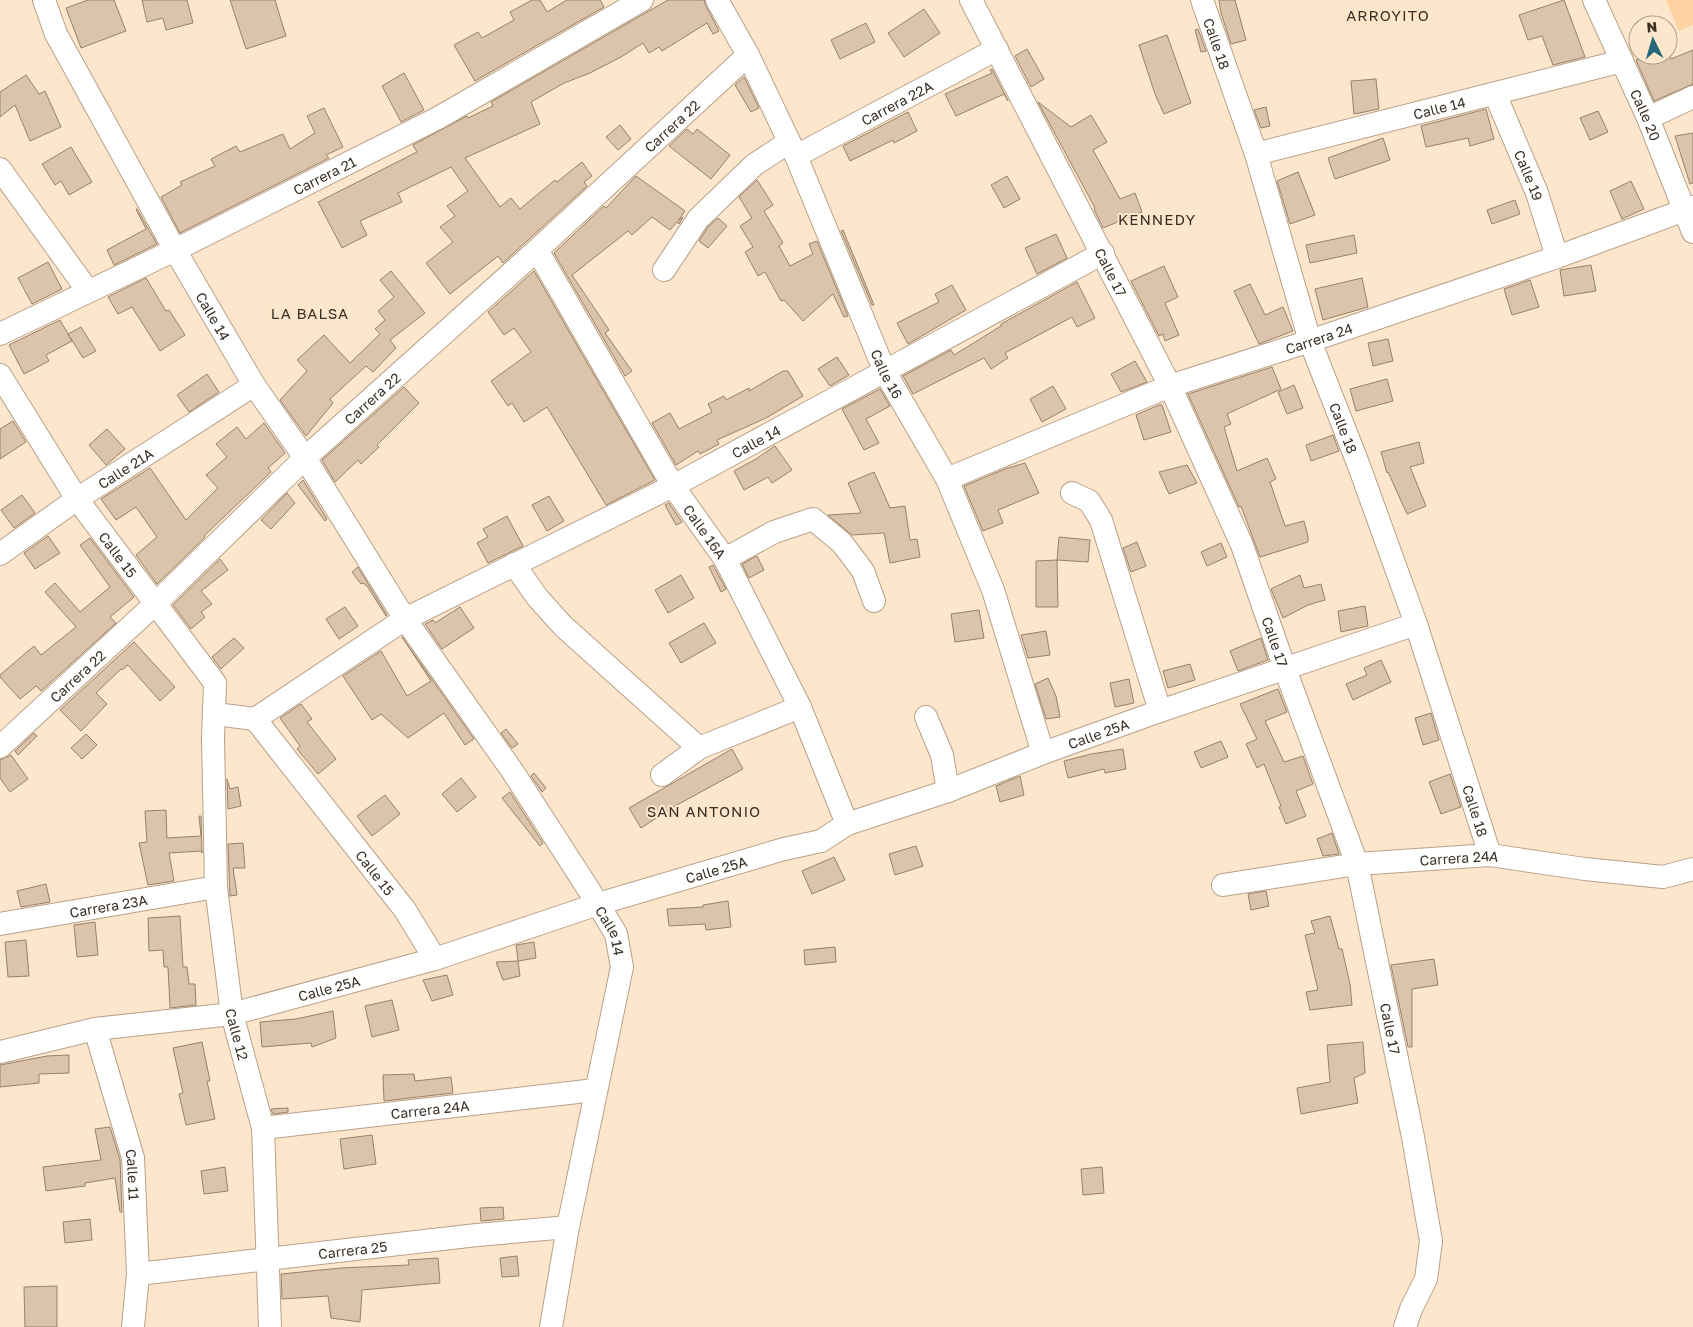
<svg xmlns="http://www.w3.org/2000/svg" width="1693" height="1327" font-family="'Golos Text',sans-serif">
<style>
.green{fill:#fed2a1}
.building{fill:#dbc4ab;stroke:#978169}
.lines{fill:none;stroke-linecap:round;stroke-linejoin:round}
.minor-casing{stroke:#b8a189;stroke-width:24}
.minor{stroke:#fff;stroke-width:22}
.labels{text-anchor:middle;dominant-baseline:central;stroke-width:4;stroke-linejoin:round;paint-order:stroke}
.street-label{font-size:14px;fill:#393026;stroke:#fee6cc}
.neighbourhood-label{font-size:15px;letter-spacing:1px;fill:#393026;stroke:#fee6cc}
</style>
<rect width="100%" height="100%" fill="#fee6cc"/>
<path class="green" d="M1666,0H1693V25L1679,31Z"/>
<path class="building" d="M88,0H114L126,31L81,48L66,8Z
M142,0H187L193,23L166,30L163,18L147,22Z
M230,0H275L286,36L246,49Z
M532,0H540L547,12L567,0H600L604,7L475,81L454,45L478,32L482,38L514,20L510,12Z
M668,0H704L706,6L719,31L713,34L707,23L662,51L659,47L649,53L643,43L621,57L590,73L564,83L531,102L540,124L465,158L500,207L511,198L520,209L555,180L557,182L582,162L592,176L584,182L587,186L503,263L498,256L450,294L426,263L453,242L440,227L455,216L447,206L468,191L451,167L398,193L402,202L360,221L367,235L342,248L318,202L417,152L413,145L467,116L468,118L493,106L491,102Z
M1219,0H1235L1246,40L1231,44L1221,13Z
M1564,0L1585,57L1553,65L1542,36L1528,40L1519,15Z
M924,9L940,33L904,57L888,33Z
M866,23L875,42L840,59L831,40Z
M1198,29L1206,51L1201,52L1195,30Z
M1167,35L1191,103L1164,114L1155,94L1139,45Z
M1027,49L1044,79L1031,87L1015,56Z
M1693,50V84L1654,101L1636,60L1650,55H1670L1671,59Z
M992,69L1008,101L1004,94L956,116L945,94L992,73L990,70Z
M404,73L424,110L401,122L382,86Z
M26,75L39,94L45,91L61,127L30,141L15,105L0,117V92Z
M744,77L759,108L751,112L735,85Z
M1376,79L1379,109L1354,114L1351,81Z
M1038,102L1071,127L1091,115L1107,142L1093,150L1120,199L1135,193L1142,212L1103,228L1094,209L1095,208Z
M1266,107L1270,126L1261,128L1254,110Z
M324,108L343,147L326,155L329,158L180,233L161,197L182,185L180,182L215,166L211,159L236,146L240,152L283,134L290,149L315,133L307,116Z
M1486,109L1494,139L1470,146L1468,138L1426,147L1421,126Z
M1598,111L1608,132L1590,140L1580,118Z
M908,112L917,131L894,143L893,140L850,161L843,146Z
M620,125L631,139L618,150L606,137Z
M687,129L693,134L697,129L730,155L711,179L669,146Z
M1693,133V183L1690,184L1675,136Z
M1383,138L1390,160L1335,179L1328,158Z
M71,147L92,182L69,195L61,181L55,185L42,164Z
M1298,172L1315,215L1290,224L1277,181Z
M636,176L685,211L678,221L683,217L679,224L677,222L670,230L652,217L632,235L628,231L572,275L609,330L605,333L632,371L625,376L554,253L604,206L606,208Z
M1007,176L1020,199L1004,208L991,185Z
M757,180L773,205L764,211L783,243L779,246L790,266L813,254L809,244L817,241L848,316L844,317L833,294L803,321L784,300L781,301L765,272L758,276L745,252L753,247L740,226L752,218L739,197Z
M1631,181L1644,209L1622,219L1610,191Z
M1515,200L1520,214L1492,224L1487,210Z
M136,209H137L157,244L114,265L107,250L146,229Z
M718,218L727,226L708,248L699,241L708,227Z
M843,230L874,305H872L841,231Z
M1056,234L1067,258L1037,274L1025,248Z
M1354,235L1357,253L1310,263L1306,245Z
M48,262L62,289L32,304L18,278Z
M1591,265L1596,291L1564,296L1560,270Z
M1164,266L1178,297L1165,303L1179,335L1165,341L1163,334L1159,336L1131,281Z
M391,271L425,313L390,340L396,348L373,372L366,366L330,399L333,403L306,436L280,400L307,371L297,360L324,335L350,363L380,334L375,329L385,320L378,311L394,297L380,280Z
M534,271L655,480L606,505L547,407L524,422L512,403L508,406L491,381L531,352L514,328L504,335L488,312Z
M146,278L166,311L169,310L185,335L160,351L132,307L118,314L108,297Z
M1362,278L1368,307L1323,320L1315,289Z
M1530,280L1539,307L1512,315L1504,289Z
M1077,282L1095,318L1077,327L1072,317L1005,353L1008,358L991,369L984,358L913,394L903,376L951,350L954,355L1001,326V324Z
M1250,284L1265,315L1283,307L1293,331L1259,344L1234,291Z
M952,285L966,310L908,344L897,323L939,302L935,294Z
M60,320L72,341L46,355L49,361L24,374L9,345Z
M81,327L96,351L83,358L68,334Z
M1388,339L1393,361L1373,366L1368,343Z
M837,357L849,375L830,386L818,369Z
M1135,361L1147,382L1121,392L1111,374Z
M1272,367L1281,389L1227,414L1231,424L1224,427L1237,471L1267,458L1276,479L1270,482L1285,526L1304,521L1308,536V542L1260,557L1241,506L1239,507L1188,394Z
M783,371H788L803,396L766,418L717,440L719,444L700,454L698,451L676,465L652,423L670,413L679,429L712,412L708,404L724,396L726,400L749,388V391Z
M207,374L219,392L189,412L177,395Z
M1387,379L1393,401L1356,411L1350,389Z
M1294,385L1303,408L1287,414L1278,392Z
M1053,386L1066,409L1042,422L1030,399Z
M404,387L419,403L377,445L379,447L361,464L358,460L335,482L322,460Z
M880,389L890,406L866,419L879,443L864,450L842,409Z
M1159,405H1162L1171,432L1144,440L1136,415Z
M13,421L26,442L0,459V429Z
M264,423L285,453L268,468L271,472L204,536L205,537L157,584L136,555L157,537L136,507L116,520L101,499L150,468L186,520L218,488L206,475L227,457L216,444L237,427L246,439Z
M107,429L125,449L106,465L89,445Z
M1333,435L1339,451L1311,461L1306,445Z
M1419,442L1424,463L1410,467L1426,506L1407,514L1388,472L1387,473L1381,452Z
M775,446L792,470L772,483L768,477L744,490L734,471L756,459Z
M1025,463L1039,493L998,510L1003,523L983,531L964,486L1005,469Z
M1187,465L1197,483L1169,494L1159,472Z
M874,472L890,508L905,506L910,540L917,539L920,557L890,563L884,533L852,535L828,515L861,513L848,483Z
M303,480L327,519L325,521L298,485Z
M287,493L295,503L271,529L261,520Z
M22,495L35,513L14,528L1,510Z
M549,496L564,521L547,531L532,505Z
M669,503L682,522L676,525L665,505Z
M507,516L523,546L488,563L477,543L488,537L483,529Z
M48,536L60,553L35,569L24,553Z
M1059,537L1090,540L1088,562L1057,560Z
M90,538L134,597L110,617L116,623L41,691L36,686L20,699L0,677V675L34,646L41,655L76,627L45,592L55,583L80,612L110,587L80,545Z
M1137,542L1146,566L1131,572L1123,548Z
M1221,543L1227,557L1207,566L1201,552Z
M757,556L764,570L749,578L742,564Z
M220,559L228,570L201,591L212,604L201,612L205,617L191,629L173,605Z
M1057,560L1058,607H1036V561Z
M713,565L726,589L721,592L709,567Z
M358,567L387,615L386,616L367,586L363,583L361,584L352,572Z
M681,575L694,598L668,613L655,590Z
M1300,575L1304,588L1321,584L1325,600L1308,605L1283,618L1271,589Z
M1365,606L1368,626L1341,632L1338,611Z
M345,607L358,626L339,639L326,619Z
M460,607L474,628L442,649L425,624L433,620L435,623Z
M979,610L984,638L955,642L951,614Z
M704,623L716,643L681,663L669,643Z
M1046,631L1050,655L1028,658L1021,635Z
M402,637L474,739L465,745L444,713L408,738L381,714L372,720L343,676L381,651L407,696L431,681Z
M234,638L244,648L221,669L212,657Z
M1261,638L1268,660L1238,671L1230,651Z
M134,642L175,687L160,701L128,665L122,670L121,669L96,693L107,704L81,731L60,710Z
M1381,660L1391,682L1353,700L1346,684L1367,675L1364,668Z
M1190,664L1195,680L1168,688L1163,671Z
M1048,678L1056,696L1060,717L1046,719L1035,684Z
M1129,679L1134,703L1115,707L1110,683Z
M1278,689L1287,712L1265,721L1284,762L1303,756L1313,784L1296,791L1306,816L1286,824L1279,807L1281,806L1264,764L1257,768L1246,744L1257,739L1240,704Z
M301,704L312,719L307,722L336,759L318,774L297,749L300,746L280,718Z
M1431,713L1439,740L1423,745L1415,718Z
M506,729L518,744L512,748L501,733Z
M34,733L37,736L18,755L15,751Z
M86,734L97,745L82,759L71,748Z
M1221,741L1228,757L1201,768L1194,752Z
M732,749L743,769L675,806L641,828L629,808Z
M1123,749L1126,769L1105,773L1104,769L1068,778L1064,761L1091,754Z
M11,755L28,779L10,792L0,778V760Z
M534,773L546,788L542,792L531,776Z
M1450,774L1461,807L1441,814L1429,782Z
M1020,776L1024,795L1000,802L996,786Z
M461,778L476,797L457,812L442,794Z
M227,779L230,789L238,787L241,806L228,809Z
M510,792L543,843L540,846L502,798Z
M385,795L400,814L372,836L357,816Z
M166,810L167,838L201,836L199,816H201L202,853V851L169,853L174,881L148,885L139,843L147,842L145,811Z
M1332,833L1339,854L1323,856L1317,839Z
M243,843L245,868H233L237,895L230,896L228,844Z
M916,846L923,866L895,875L889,854Z
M834,857L845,880L812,894L802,871Z
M46,884L50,902L21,907L17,891Z
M1266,891L1269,906L1251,910L1248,894Z
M728,901L731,927L706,930L705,924L669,926L667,909L703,907V905Z
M180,916L183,967H187L189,984H195L196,1005L170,1008L168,967H164L163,950L149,951L148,918Z
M1330,916L1339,949H1342L1350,984L1352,1005L1310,1010L1306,992L1318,990L1305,935L1315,933L1311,921Z
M95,922L98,955L77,957L74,925Z
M26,940L29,976L8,977L5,942Z
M534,942L536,958L518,961L516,945Z
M835,947L836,962L805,965L804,950Z
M1434,959L1438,985L1412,989V1047H1408L1391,965Z
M518,961L520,976L503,980L496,962Z
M447,975L453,995L432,1001L423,980Z
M392,1000L399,1030L372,1037L365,1006Z
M333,1011L336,1038L312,1047L311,1043L262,1047L260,1022L296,1019Z
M202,1042L210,1081H207L215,1119L186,1125L179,1094L183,1093L173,1048Z
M1363,1042L1365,1073L1354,1078L1358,1103L1301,1114L1297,1088L1330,1082L1327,1045Z
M69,1055V1073L39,1074V1083L0,1087V1065L47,1056Z
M414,1074L415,1081L451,1077L453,1093L384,1101L383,1075Z
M288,1108V1112L273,1114L271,1109Z
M110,1127L120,1160L122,1212H120L115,1178L85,1183V1186L46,1191L43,1167L101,1160L95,1129Z
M372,1135L376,1164L344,1169L340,1139Z
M225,1167L228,1191L204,1194L201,1171Z
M1102,1167L1104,1193L1083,1195L1081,1169Z
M503,1207L504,1219L481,1221L480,1208Z
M90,1219L92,1240L65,1243L63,1222Z
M517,1256L519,1276L502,1277L500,1258Z
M438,1258L440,1283L362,1290L360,1322L331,1318L328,1296L282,1299L281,1274L341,1268L409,1265L408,1260Z
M57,1286V1327H25L24,1287Z"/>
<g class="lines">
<g class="minor-casing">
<g id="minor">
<path id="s1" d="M44,0L56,34L175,250L254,385L305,458L405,619L513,772L598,904L616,934L622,967L568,1227L551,1327"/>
<path id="s2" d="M717,0L748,55L796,156L885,372L947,479L993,590L1043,753"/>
<path id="s3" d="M971,0L1170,386L1242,545L1285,669L1357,864L1413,1137L1431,1241L1426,1279L1411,1309L1405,1327"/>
<path id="s4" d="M1202,0L1256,154L1310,341L1359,466L1416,624L1490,855"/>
<path id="s5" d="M1594,0L1648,118L1693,232"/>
<path id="s6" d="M1495,94L1537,193L1557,257"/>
<path d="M1648,118L1693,97"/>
<path id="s7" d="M1256,154L1622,61"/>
<path id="s8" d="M796,156L997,49"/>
<path d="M0,169L88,291"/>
<path id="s9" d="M537,250L673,486L725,559L800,707L847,824"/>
<path d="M664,270L698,219L754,165L789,142"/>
<path id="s10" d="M0,334L175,250L438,118L642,0"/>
<path id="s11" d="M0,375L77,499L215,683L213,738L216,887L232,1014L263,1128L270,1327"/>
<path id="s12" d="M947,479L1170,386L1310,341L1557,257L1693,207"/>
<path d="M1072,493L1089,501L1101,520L1160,711"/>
<path id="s13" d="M0,554L77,499L254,385"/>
<path d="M725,559L774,532L813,519L842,543L863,571L874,601"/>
<path d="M514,564L537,597L563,626L699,748"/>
<path id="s14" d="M215,714L255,719L405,619L673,486L1103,253"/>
<path d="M926,717L942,755L948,791"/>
<path id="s15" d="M255,719L405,910L435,959"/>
<path id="s16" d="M0,747L155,604L305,458L537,250L748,55"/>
<path d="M662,775L699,748L800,707"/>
<path id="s17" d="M1223,885L1357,864L1490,855L1585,869L1663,877L1693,869"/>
<path id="s18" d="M0,924L216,887"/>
<path id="s19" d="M95,1029L133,1158L138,1274L133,1327"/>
<path id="s20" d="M0,1052L95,1029L232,1014L435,959L598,904L784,849L821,841L847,824L948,791L1043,753L1160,711L1416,624"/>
<path id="s21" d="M263,1128L595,1090"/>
<path id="s22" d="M138,1274L477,1235L568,1227"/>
</g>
</g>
<use href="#minor" class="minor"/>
</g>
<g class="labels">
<g class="street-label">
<text stroke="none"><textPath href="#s4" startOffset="46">Calle 18</textPath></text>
<text stroke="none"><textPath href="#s8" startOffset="114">Carrera 22A</textPath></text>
<text stroke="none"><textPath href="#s7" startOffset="189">Calle 14</textPath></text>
<text stroke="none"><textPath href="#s5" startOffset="126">Calle 20</textPath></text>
<text stroke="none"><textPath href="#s16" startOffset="915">Carrera 22</textPath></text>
<text stroke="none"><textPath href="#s10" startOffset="361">Carrera 21</textPath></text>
<text stroke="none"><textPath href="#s6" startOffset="88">Calle 19</textPath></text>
<text stroke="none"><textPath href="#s3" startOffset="306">Calle 17</textPath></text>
<text stroke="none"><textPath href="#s1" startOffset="359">Calle 14</textPath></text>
<text stroke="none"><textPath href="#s12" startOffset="398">Carrera 24</textPath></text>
<text stroke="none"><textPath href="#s2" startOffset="411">Calle 16</textPath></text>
<text stroke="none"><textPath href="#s16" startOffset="510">Carrera 22</textPath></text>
<text stroke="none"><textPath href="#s4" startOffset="451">Calle 18</textPath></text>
<text stroke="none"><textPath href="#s14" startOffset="614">Calle 14</textPath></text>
<text stroke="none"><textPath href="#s13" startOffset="152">Calle 21A</textPath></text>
<text stroke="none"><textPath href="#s9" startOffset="328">Calle 16A</textPath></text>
<text stroke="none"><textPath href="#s11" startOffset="215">Calle 15</textPath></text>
<text stroke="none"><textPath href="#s3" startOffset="711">Calle 17</textPath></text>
<text stroke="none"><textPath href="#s16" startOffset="105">Carrera 22</textPath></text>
<text stroke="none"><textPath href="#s20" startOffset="1148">Calle 25A</textPath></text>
<text stroke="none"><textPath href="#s4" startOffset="856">Calle 18</textPath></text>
<text stroke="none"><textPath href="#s17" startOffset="238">Carrera 24A</textPath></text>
<text stroke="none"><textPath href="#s20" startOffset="741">Calle 25A</textPath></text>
<text stroke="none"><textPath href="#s15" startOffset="195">Calle 15</textPath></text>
<text stroke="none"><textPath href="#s18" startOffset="110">Carrera 23A</textPath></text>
<text stroke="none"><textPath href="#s1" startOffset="1092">Calle 14</textPath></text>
<text stroke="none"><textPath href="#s20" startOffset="336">Calle 25A</textPath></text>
<text stroke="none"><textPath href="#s3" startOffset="1116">Calle 17</textPath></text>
<text stroke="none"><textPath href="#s11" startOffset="729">Calle 12</textPath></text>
<text stroke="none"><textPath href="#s21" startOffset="168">Carrera 24A</textPath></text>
<text stroke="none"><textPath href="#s19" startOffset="151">Calle 11</textPath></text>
<text stroke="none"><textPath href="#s22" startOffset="216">Carrera 25</textPath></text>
</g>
<g class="neighbourhood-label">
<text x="1388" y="15">ARROYITO</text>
<text x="1157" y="219">KENNEDY</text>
<text x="310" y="313">LA BALSA</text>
<text x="704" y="811">SAN ANTONIO</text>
</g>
</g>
<g transform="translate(1653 40) rotate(355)"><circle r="24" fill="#fee6cc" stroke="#af9d8a"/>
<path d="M0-4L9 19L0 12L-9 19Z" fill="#26687b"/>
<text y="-8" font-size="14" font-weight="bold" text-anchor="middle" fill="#393026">N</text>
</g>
</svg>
